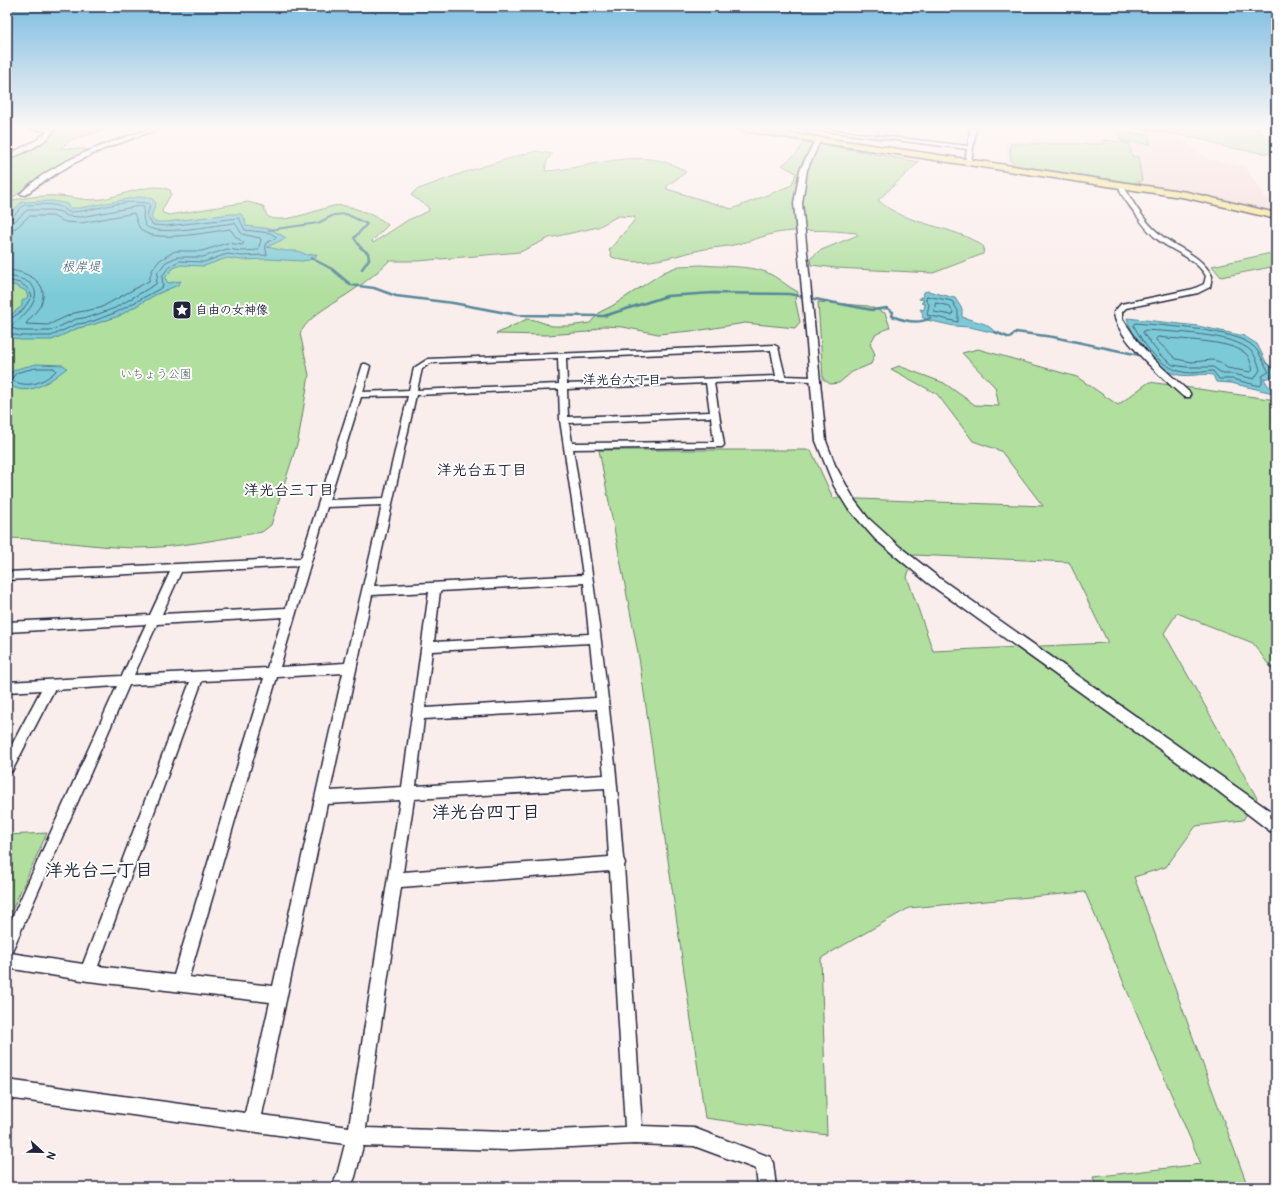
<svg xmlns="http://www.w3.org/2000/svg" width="1283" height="1194" font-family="Pangolin,'Klee One',sans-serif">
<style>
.built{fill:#f4dad6}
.green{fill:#b0df9e;stroke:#69806c;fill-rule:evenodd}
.water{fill:#7bcad7;stroke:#578799}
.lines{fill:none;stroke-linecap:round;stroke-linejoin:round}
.shore{stroke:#466579;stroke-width:1}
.stream-far1{stroke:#578799;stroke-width:2}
.stream{stroke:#578799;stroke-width:2.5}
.minor-casing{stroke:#22223b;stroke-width:3}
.tertiary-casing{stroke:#22223b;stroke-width:3}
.trunk-casing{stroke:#22223b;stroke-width:3}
.minor{fill:#fff;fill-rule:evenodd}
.tertiary{fill:#fff;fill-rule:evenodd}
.trunk{fill:#f4e382;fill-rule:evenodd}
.labels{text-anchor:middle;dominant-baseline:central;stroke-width:4;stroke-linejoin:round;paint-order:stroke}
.far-poi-label{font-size:12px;font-weight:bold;fill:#22223b;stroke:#fff;text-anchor:start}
.far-park-label{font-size:12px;fill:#4d5b59;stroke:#fff}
.far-water-label{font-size:13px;font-style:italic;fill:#415d72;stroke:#fff}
.far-neighbourhood-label{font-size:13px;font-weight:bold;fill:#22223b;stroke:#fff}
.neighbourhood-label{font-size:15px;font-weight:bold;fill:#22223b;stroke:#fff}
.near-neighbourhood-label{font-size:18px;font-weight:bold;fill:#22223b;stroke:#fff}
</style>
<rect width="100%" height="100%" fill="#faeeec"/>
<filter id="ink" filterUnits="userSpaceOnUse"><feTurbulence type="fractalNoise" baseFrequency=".025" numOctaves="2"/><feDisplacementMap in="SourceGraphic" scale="8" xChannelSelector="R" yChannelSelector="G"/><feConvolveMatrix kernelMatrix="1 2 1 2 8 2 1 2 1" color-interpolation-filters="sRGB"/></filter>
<g filter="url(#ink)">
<path class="built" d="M1120,130L1168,136L1182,140L1209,160L1245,166L1270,204L1269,212L1202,195L1011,166L1009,165L1006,155L1005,144L1009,142L1023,141L1086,143L1103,139L1114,141L1117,138L1116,132Z"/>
<path class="green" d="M54,128H101L106,130L73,139L60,148L93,150L46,173L8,201C24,198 40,195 57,196C73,196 85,202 102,199C122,196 151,181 170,190L171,194L162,210L163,213L169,215L248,202L263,206C266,211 265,216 271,218C288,223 318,209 334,206C346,204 356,209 367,213C375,217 382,219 388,225L372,241L373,243L408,220L429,211L428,207L411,195L416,190L465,172L524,154L537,151L552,154L547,160L545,171C591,169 644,143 686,172L667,186V189L732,209L792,185L796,173L782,165L796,154L805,141L919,162L878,200C907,227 953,224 984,247L983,254L933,273L836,268L811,265L810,259L819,251L858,235L856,233C831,230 801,229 776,233C763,236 751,241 738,244C727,247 716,247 705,249C675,255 642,269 612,257L609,250L634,221L635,217L618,216L598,227L549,238L520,252L418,261H389C379,271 367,281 355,289C336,303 312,312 300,333L309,375L298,441L271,525L262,532C220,539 177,548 135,548C92,547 50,539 7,538V159L36,145L54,133Z
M1133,128H1257L1276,147V155L1224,147L1199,138Z
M1118,132L1148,135L1151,144L1121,141Z
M1104,140L1129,143L1132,156L1138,157L1142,181L1134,183L1014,165L1011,160L1010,144H1102Z
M1276,252V266L1221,277L1212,266Z
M701,265C722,267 746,265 766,272C778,277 786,286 798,292L795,299L800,322L795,328L745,323L702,330L658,334L623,327L603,326L588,332L547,335L496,334L527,319L535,320L552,326H569L590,323L600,312L612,306L664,272L679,266Z
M818,302L868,306L885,313L890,327L875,335L870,344L875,354L871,364L852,372L839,383L830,384L823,379Z
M978,349L1077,377L1118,405L1149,382L1276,400V675L1253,643L1177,613L1164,633L1257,798L1243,820L1196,826L1166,867L1134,877L1248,1187H1096L1093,1177L1201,1164L1085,892L909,908L821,958L827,1135L705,1118L639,658L599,450H811L833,498L1043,506L1001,451L973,441L937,394L891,369L899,366L944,383L975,405L999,406L995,387L962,353ZM914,555L1069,562L1108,643L933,651L907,577Z
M47,833L7,921V835Z"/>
<path class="water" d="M138,197L151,198L156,203L151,217L154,222H166L231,214H241L245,219L246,226L271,229L286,238L267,247L286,251H298L307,255L317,254L314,259L302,261L268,259L242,260L227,258L204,266L180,265L172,269L165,278L168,283L181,281L178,285L155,295L119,316L92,325L78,328L52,340H20L7,336V318L22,306V301L28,297L26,291L14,285H7V216L22,202L53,201L67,204L69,208H80Z
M928,291L955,298L962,309V317L985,324L999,334L970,327L954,326L927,320L922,317L923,314L920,309L924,310L925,304L921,303L924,300L919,299L920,297L923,298L924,292Z
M1127,318L1198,326L1244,336L1257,344L1266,362L1276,372L1273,376L1264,379L1273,393L1231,383L1216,382L1213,375C1202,373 1191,377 1179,375C1155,371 1133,340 1127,318Z
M36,364L63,365L67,368C50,381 27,400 7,383C7,367 25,368 36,364Z"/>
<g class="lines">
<path class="shore" d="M7,219L11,218L24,205C38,205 57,201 68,212C95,212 124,197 150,204L147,217L153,225L166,226L239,218L245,230L270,233L277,237L265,244L267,255L242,256L227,254L204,262L179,261L169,267L162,276L163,287L117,312L91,322L77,324L51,336H20L7,333
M7,224L14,222L27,210H52L61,212L67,216L81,217L139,206L144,207L143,218L145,225C155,238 218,224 235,223L242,234L260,238L261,240L258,250L242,251L227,249L203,257H177L166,262L158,272L156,284L115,308L90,317L76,319L50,331H21L11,328L12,325C38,306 50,281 7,276
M7,230L16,228L29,216H52L65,222L81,223L134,213C137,219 137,228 144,232C159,242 211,232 230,229L236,237L244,243L242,245L227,243L202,251H175L160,260L152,270L149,281L100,308L74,313L48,325L26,324C30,317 38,311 41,304C51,281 24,271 7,270
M7,281C20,281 27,285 32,296L22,311L7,321
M927,296L952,301L958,311V322L927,315L929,304L926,300Z
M936,303L949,306L953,312L952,315L934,312Z
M1136,323C1163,326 1234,329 1253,346C1260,352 1264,364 1269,372L1262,376V384L1260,386L1232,379H1219L1213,371C1206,371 1199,373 1191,373C1164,372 1146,349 1134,326Z
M1145,330C1170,332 1233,333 1251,351C1256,356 1258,363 1260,370L1254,379L1233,374H1223L1213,367H1186L1173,365L1160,355L1143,333Z
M1158,337C1180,340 1229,340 1245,353C1250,357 1251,364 1253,370L1250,372L1227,368L1220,362L1212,360L1192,362L1176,359L1156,340Z
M36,368H54L56,371C43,383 28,389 11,380L16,373Z"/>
<path class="stream-far1" d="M7,210L11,211
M269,230L318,223L334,215L346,214L367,224L354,238L361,248"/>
<path class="stream" d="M360,247L368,253L369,259L362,269
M311,258L332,269L351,285L374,288L396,296L453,303L517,315L604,316L667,296L713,293L789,294L872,310L887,308L893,312L892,316C904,321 918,325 930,318
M995,332L1010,338L1016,332L1053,337L1144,356"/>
<g class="minor-casing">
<path id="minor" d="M28,128H44L54,130C46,144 22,154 7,159V155L37,140L48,131Z
M154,128H161L106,148L72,164L40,184L25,195L20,194C51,161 112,141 154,128Z
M801,128H815L968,146L970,128H976L971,162L968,164L965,162L967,149Z
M1119,184H1123C1132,202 1145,223 1162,236C1180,250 1201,255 1212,276L1210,287L1198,293L1126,308L1122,312V318L1136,339L1152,358L1190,393V397H1184C1166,381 1114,336 1114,312L1121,304L1193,289L1204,284L1206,276C1195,257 1173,252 1157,239C1146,230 1138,217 1129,205C1125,199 1118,191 1119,184Z
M774,345L778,347L785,376L813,377L817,379L813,381L781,380L714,383L724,445L722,447L573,449C595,585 613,721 623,858L625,863L624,866L642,1126L694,1128L770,1157L773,1163L776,1187H758L756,1169L694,1146L634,1144L508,1150L363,1146L355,1177L351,1187H332L337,1175L345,1144L7,1098V1080L245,1113L270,1002L88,981L7,968V929L117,686L54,690L12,771L7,773V754L41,690L7,692V682L122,676L146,624L7,632V622L150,615L170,572L7,580V572L301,558L363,364H366L370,366L363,392L409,390L414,368L428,359ZM771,350L776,376L567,384L566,358ZM558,358L559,384L417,390L422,369L430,363ZM706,383L710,412L568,417L567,389ZM559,389L560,420L583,575L374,586L416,395ZM408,396L384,498L329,500L361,397ZM711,417L714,442L572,443L569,423ZM382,505L345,663L280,667L327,507ZM298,566L286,608L162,614L181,572ZM584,583L589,634L434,642L440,591ZM429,592L402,787L330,791L372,595ZM283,617L267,668L134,675L157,624ZM590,643L596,698L425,708L432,651ZM343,673L273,986L189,977L277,677ZM264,678L174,975L98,966L202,681ZM190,682L83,964L10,953L12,951L129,685ZM597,709L604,775L416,786L424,719ZM605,788L609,857L403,872L414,799ZM400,800L349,1127L262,1115L327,804ZM610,871L625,1127L508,1132L366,1128L401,887Z"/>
</g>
<g class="tertiary-casing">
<path id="tertiary" d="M816,138L821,139L807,170L802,203L826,441L835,465L855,501L868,518L900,547L938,577L1276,815V833L1270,831L1218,791L928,583L875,539L847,507L834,486L816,441L794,203L800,170Z"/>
</g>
<g class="trunk-casing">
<path id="trunk" d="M738,128H757L1187,192L1276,213V219L1187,198L742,131Z"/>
</g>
<use href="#minor" class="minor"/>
<use href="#tertiary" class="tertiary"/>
<use href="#trunk" class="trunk"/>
</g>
</g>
<linearGradient id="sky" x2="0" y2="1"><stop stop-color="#7cbde1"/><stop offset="0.43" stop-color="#fdf7f6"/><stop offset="1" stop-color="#fdf7f6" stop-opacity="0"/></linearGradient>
<rect width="1283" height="295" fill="url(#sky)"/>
<defs>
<g id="sight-square" transform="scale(1)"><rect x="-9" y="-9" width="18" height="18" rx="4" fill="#22223b" stroke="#fff"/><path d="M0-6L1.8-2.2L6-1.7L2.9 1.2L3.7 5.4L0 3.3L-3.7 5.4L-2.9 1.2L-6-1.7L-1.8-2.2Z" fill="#fff"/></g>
</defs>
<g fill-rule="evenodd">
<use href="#sight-square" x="182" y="310"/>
</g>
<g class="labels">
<g class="far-poi-label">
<text x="196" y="310">自由の女神像</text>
</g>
<g class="far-park-label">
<text x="156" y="374">いちょう公園</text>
</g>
<g class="far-water-label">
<text x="81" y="267">根岸堤</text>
</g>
<g class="far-neighbourhood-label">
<text x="622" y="380">洋光台六丁目</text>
</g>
<g class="neighbourhood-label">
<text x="482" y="470">洋光台五丁目</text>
<text x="289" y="490">洋光台三丁目</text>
</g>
<g class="near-neighbourhood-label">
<text x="486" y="812">洋光台四丁目</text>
<text x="99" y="870">洋光台二丁目</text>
</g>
</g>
<rect width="1283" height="1194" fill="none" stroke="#fff" stroke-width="24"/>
<rect x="12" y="12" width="1259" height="1170" fill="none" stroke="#22223b" stroke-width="1.5" filter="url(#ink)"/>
<g transform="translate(42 1152) rotate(112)" stroke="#ffffff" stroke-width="3" paint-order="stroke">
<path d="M0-3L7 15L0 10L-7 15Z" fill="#22223b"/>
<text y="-6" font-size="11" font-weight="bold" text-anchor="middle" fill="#22223b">N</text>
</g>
</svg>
